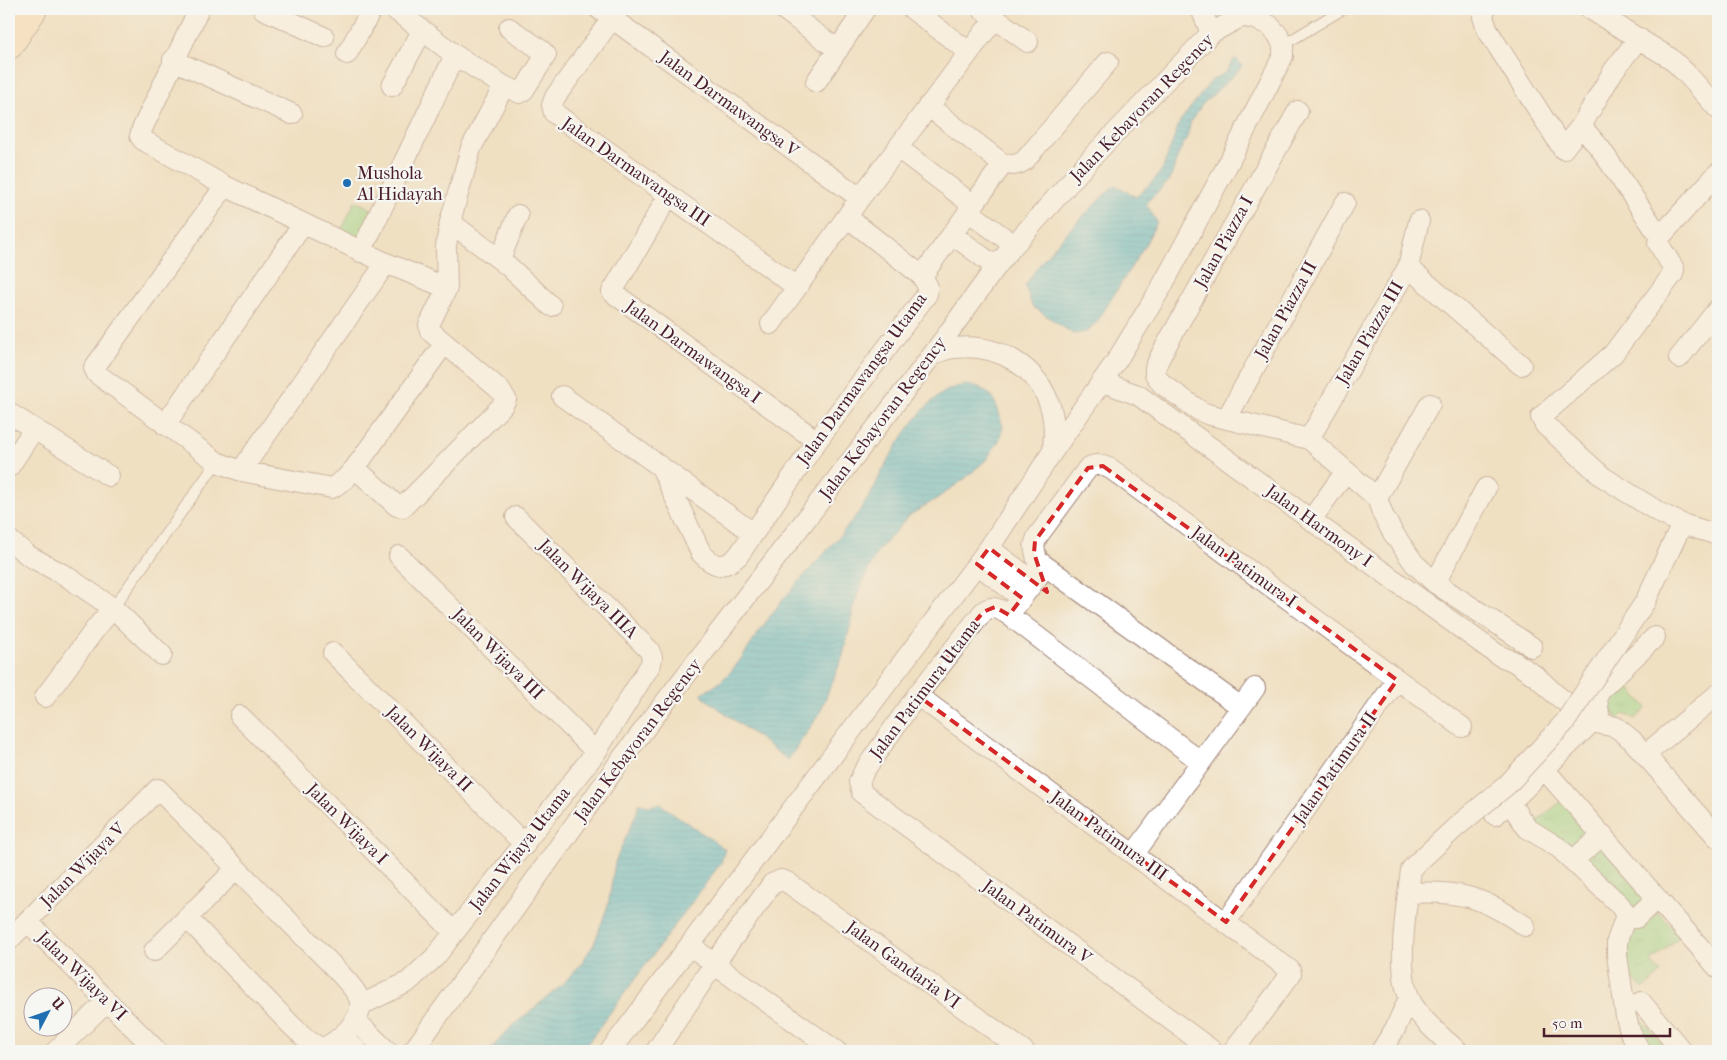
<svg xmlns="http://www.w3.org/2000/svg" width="1727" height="1060" font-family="'IM FELL French Canon',serif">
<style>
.grass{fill:url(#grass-tufts);stroke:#727b5c}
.green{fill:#99d78d;stroke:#727b5c}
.water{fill:url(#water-rules);stroke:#506e7e}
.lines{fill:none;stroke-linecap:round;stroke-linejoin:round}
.lane-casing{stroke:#9d8076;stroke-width:12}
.street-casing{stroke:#9d8076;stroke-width:22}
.secondary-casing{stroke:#9d8076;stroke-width:30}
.lane{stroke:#fff;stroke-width:10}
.street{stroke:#fff;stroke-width:20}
.secondary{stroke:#fce5c4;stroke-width:28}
.street-bridge-casing{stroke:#9d8076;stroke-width:22;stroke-linecap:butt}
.street-bridge{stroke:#fff;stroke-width:20}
.marked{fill:none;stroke:#d62828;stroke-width:4;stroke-dasharray:10 6;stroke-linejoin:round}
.poi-dot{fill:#1f6fb2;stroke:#f6f6f2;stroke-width:2}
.labels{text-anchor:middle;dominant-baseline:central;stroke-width:4.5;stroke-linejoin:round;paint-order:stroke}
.street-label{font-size:18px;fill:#4a1f2b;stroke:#f6f6f2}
.poi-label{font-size:18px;fill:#4a1f2b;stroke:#f6f6f2;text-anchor:start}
</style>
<defs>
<pattern id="grass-tufts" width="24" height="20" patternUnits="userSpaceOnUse" patternTransform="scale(1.25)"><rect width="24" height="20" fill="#99d78d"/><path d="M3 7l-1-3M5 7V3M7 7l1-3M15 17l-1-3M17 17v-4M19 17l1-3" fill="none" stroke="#85b87a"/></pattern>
<pattern id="water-rules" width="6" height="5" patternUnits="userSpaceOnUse" patternTransform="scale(1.25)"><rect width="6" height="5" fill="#55bcd2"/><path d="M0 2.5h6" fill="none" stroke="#4898ab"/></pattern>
</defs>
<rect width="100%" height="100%" fill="#f6f6f2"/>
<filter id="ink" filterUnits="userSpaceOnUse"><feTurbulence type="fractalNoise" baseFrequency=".02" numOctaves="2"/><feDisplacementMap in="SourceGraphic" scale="10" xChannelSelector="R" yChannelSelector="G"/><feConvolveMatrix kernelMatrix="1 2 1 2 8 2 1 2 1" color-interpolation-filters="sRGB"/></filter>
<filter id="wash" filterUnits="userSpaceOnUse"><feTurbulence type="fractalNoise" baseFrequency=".0096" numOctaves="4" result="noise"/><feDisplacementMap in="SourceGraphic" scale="20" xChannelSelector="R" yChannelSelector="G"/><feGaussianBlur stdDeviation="1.12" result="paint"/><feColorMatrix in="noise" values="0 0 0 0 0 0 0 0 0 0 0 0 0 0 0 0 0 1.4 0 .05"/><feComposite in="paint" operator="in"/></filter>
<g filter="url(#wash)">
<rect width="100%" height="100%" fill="#f0e0c2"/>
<path class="grass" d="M1623,680L1647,708L1635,719L1628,715L1623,714L1618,719L1608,705V694Z
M1562,801L1589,830L1573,845L1544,833L1534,823Z
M1601,844L1645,895V901L1632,909L1583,859Z
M1658,912L1680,936L1651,962L1661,973L1643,989L1630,976L1624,942Z
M1633,1009L1669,1051H1646Z"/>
<path class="green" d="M355,201L372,209L357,241L340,233Z"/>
<path class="water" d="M1235,58L1242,65L1240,69L1202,105L1191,121L1187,138L1179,153L1170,180L1146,203L1157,222L1145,245L1097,322L1087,332L1073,334L1032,306L1025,286C1046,250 1079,221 1108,191L1115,185L1136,197L1154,180L1163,168L1180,121L1211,81L1226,72Z
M964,385L979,387L992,396L998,409L1003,427L999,441L986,460L966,478L935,500L910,515L877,552L861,586L852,611V619L843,656L819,715L788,760L703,697L702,693C708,689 716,686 721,681C743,662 756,633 774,611C804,572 842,539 869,497C874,489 877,481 881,473C897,444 928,389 964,385Z
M639,803L649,806L660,804L725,849L721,863L582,1051H489L510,1028L563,984L579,966L594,944L608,905L615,862L637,812Z"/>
</g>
<g filter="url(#ink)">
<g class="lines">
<g class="lane-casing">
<path id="lane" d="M1283,45L1343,9
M113,608L217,462"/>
</g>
<g class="street-casing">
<path id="street" d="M199,9L142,129L140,136L143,140L225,186L386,263L241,471
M263,9L324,37
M394,9L455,55L504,86L520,93L524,90L546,55L541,50L509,28
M599,9L860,198
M619,9L555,97L552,105L554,113L797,287
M783,9L838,50
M912,9L969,52
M982,9L1028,42
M1201,9L1211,33
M1485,9L1483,17L1488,31L1563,149L1581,126L1600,148L1660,237
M1590,9L1670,58L1686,73L1718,109
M347,54L372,9
M173,60L292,114
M816,82L865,9
M392,86L422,31
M928,106L1003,164
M1298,111L1162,353L1155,368V374L1162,384L1200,411L1207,414L1309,439L1377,498L1383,515L1393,533L1414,563L1435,583L1532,647
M1581,126L1614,70L1639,38
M898,148L973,205
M1003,164C1012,165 1018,166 1025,160L1108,62
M1718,173L1659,238L1658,243L1674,269L1673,274L1613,354L1541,417L1545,425L1603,477L1660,513L1682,524L1718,535
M225,186L94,368L97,374L217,462L241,471L332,488L345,479L355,468L444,344
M669,195L612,292L817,441
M968,211L1014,245
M450,222L471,148L504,86
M952,234L996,267
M361,252L455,55
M500,259L518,215
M1408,267L1521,365
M922,276L1003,164
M447,288L446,246L450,222L507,265L551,306
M771,324L860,198L995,18
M933,354C940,352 948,348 955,348C998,343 1039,367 1051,409C1055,423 1054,437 1053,451
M1679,358L1718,309
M1103,382L1138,395L1491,650L1500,656L1513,661L1537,677L1555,694L1592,722L1616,727L1632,740L1718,838
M562,396L753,533
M9,413L109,476
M1227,418L1345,203
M165,425L303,224
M1309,439L1408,267L1419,221
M9,467L34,429
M661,467L701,553C714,567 723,570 738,556L817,441L927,294L928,287L922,276L847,217
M355,468L397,506L403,507L502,406L506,399L499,389L430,331L429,325L447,288L386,263
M1377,498L1430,404
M1311,520L1346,471
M9,540L29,556L66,576L113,608L162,655
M989,548L1034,582
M399,556L596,752
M977,564L1022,598
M1435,583L1486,488
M1645,602L1682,524
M1009,615L1045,567
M333,653L525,845
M917,695L1290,970L1291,974L1233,1051
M45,697L96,628L113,608
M1241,707L1037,560L1034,546L1037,537L1088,468C1096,463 1102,465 1111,469L1462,727
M240,716L454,932
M1646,754L1718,694
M1201,762L1009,615C999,609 993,604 983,612L917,695L864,771L859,782L862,793L1213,1051
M1544,769L1718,968
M1510,803L1527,828L1559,848L1620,905L1626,915L1617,941V955L1626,1017L1630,1032L1640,1051
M1495,815L1515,798L1592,722L1599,714L1597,699L1599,691L1655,637
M1456,827L1416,864L1411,870C1407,903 1396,966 1409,997C1415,1014 1444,1040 1458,1051
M1134,854L1255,688
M1579,855L1603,835
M1408,893C1460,890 1483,897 1525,926
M187,918L291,1025L306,1039L322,1049
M1636,918L1657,898
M27,921L157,1051
M1226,922L1397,680
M9,940L158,789L333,966C341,975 352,985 358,996C369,1017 338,1041 322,1049
M690,945L714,964L836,1051
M154,951L236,869
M1641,1002L1682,1051
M361,1005L408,982L435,957L596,752L651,664L652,657L649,650L516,517
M355,1020L387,1051
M342,1036L358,1051
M56,1051L107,1001
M413,1051L623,757L933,354L996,267L1014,245L1095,154L1211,33L1237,19L1244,17L1255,19L1269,25L1278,35L1283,45V56L1229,162L1161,288L1117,360L1053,451L989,548L610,1051
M656,1051L714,964L772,884L781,880L787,882L1024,1051
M1381,1051L1395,1029L1409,998"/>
</g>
<g class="secondary-casing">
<path id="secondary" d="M9,45L33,9"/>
</g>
<use href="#lane" class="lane"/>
<use href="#street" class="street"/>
<use href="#secondary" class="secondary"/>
<g class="street-bridge-casing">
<path id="street-bridge" d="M1456,827L1507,785L1565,722L1645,602"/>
</g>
<use href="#street-bridge" class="street-bridge"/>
</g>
</g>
<path d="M0 0H1727V1060H0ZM1103,466L1397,680L1226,922L917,695L983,612L995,607L1009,615L1022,598L977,564L989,548L1047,592L1034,553L1035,541L1088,468Z" fill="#f0e0c2" fill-opacity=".55" fill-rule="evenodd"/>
<path class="marked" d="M1103,466L1397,680L1226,922L917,695L983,612L995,607L1009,615L1022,598L977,564L989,548L1047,592L1034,553L1035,541L1088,468Z"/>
<circle class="poi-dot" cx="347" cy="183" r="5"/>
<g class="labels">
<g class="street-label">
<text transform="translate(729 104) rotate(36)">Jalan Darmawangsa V</text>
<text transform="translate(1142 108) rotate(-46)">Jalan Kebayoran Regency</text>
<text transform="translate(636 172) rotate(35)">Jalan Darmawangsa III</text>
<text transform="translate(1224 242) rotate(-61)">Jalan Piazza I</text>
<text transform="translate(1286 310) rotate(-61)">Jalan Piazza II</text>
<text transform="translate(1370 333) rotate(-60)">Jalan Piazza III</text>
<text transform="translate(693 352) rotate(36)">Jalan Darmawangsa I</text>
<text transform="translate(862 379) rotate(-54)">Jalan Darmawangsa Utama</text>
<text transform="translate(883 418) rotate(-53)">Jalan Kebayoran Regency</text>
<text transform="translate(1319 526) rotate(36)">Jalan Harmony I</text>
<text transform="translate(1244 567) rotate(36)">Jalan Patimura I</text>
<text transform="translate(588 589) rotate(45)">Jalan Wijaya IIIA</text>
<text transform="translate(498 654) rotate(45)">Jalan Wijaya III</text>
<text transform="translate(925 689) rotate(-53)">Jalan Patimura Utama</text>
<text transform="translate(638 740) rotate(-53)">Jalan Kebayoran Regency</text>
<text transform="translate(429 749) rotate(45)">Jalan Wijaya II</text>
<text transform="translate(1335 768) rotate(-55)">Jalan Patimura II</text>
<text transform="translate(347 824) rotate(45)">Jalan Wijaya I</text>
<text transform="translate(1109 836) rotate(36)">Jalan Patimura III</text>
<text transform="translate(520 849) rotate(-52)">Jalan Wijaya Utama</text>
<text transform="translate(83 865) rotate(-45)">Jalan Wijaya V</text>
<text transform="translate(1037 922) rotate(36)">Jalan Patimura V</text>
<text transform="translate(903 965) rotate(36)">Jalan Gandaria VI</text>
<text transform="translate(82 976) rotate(45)">Jalan Wijaya VI</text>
</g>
<g class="poi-label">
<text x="357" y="173">Mushola<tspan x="357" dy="21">Al Hidayah</tspan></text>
</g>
</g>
<rect width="1727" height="1060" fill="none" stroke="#f6f6f2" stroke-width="30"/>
<g transform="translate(48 1012) rotate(49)"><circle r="24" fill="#f6f6f2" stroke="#b1a0a2"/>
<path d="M0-4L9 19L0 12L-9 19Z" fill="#1f6fb2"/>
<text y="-8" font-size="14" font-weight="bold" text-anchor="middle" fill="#4a1f2b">U</text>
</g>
<path d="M1544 1028v8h126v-8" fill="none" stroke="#4a1f2b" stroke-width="2.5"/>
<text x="1552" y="1028" font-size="15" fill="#4a1f2b" stroke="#f6f6f2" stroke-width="4" paint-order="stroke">50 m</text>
</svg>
